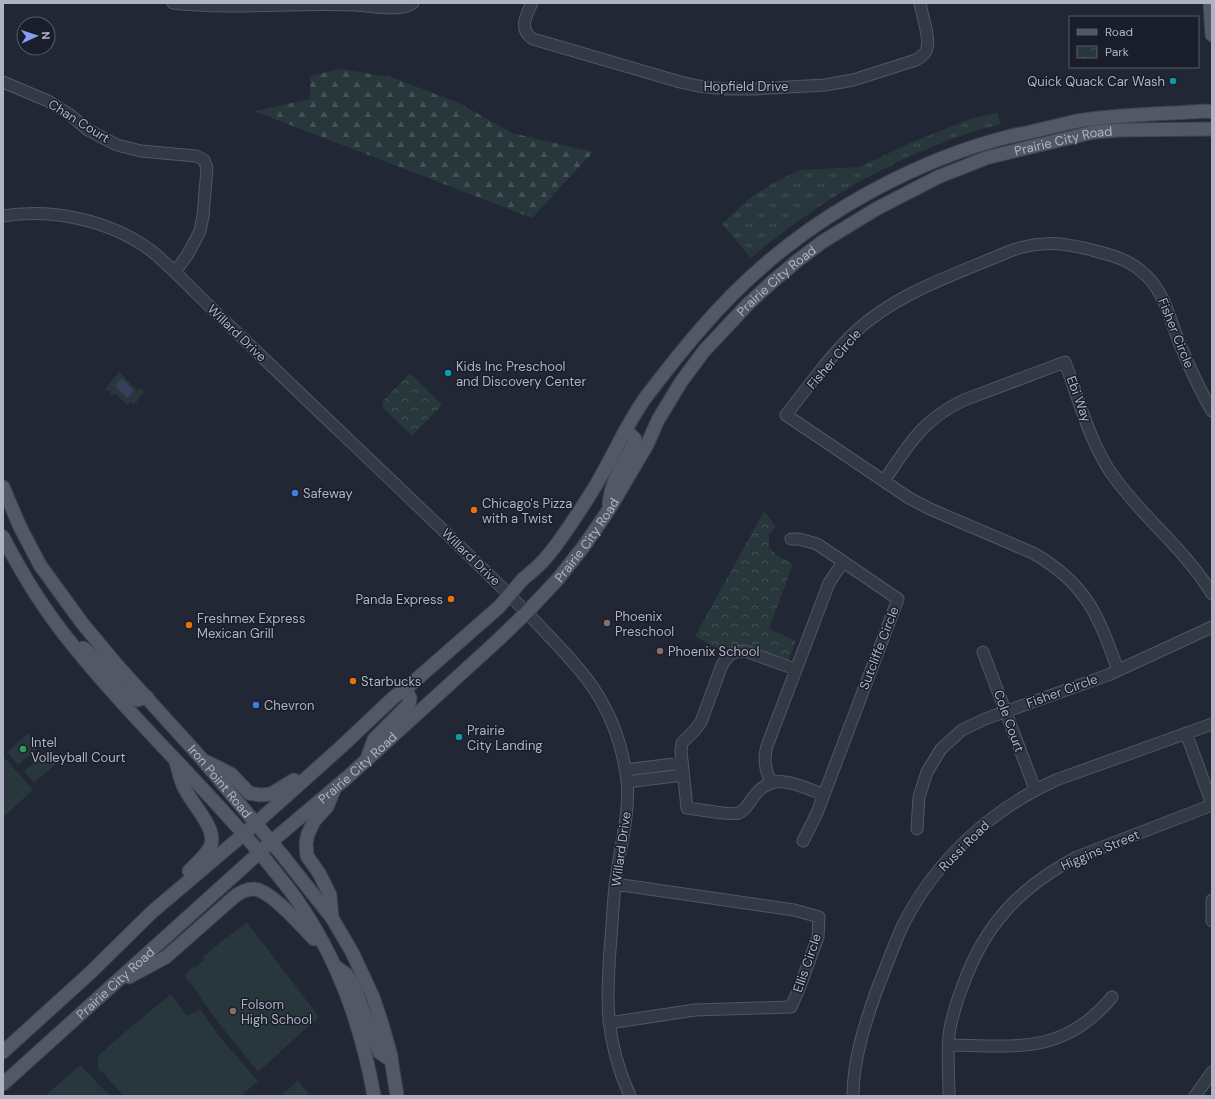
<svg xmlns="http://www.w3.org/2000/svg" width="1215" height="1099" font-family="'DM Sans',sans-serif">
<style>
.grass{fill:url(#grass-tufts)}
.forest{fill:url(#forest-firs)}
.park{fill:url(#park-crowns)}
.pitch{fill:#27373b}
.water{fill:#36405c}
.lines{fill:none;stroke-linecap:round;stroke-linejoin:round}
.minor-casing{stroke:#525664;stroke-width:13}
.major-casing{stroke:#3e4250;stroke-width:15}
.minor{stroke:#343946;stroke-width:11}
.major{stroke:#525866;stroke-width:13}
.culture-dot{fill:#0f9aa8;stroke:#1a1e2b;stroke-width:1.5}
.shop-dot{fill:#3f7fe0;stroke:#1a1e2b;stroke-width:1.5}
.food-dot{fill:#e8710a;stroke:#1a1e2b;stroke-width:1.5}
.education-dot{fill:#8d6e63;stroke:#1a1e2b;stroke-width:1.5}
.leisure-dot{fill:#2e9e5b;stroke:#1a1e2b;stroke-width:1.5}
.labels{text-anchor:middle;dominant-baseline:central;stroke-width:3;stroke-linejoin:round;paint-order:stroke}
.poi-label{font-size:13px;fill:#afb3c3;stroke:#1a1e2b;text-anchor:start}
.street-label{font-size:13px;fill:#afb3c3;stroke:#1a1e2b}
</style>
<defs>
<pattern id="grass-tufts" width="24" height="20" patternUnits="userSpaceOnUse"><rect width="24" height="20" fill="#27373b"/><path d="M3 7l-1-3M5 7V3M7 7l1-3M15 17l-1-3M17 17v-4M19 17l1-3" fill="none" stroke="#445256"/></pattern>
<pattern id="forest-firs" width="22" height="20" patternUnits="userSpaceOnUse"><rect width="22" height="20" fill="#27373b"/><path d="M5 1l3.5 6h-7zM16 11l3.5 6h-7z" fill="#445256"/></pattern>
<pattern id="park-crowns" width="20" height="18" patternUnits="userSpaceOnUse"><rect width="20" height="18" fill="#27373b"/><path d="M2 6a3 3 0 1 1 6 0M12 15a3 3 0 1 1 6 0" fill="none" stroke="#445256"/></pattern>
</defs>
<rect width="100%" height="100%" fill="#212735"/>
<path class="grass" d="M997,113L1001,124C908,148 823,197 751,258L722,224L750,198L775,182L799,170L860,167L910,143L970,119Z"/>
<path class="forest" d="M340,69L391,77L459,103L512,133L593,152L532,218L254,111L310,99V76Z"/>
<path class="park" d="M410,373L442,405L412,436L383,408V401Z
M764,511L776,526L769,535V548L778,556L793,564L769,629L796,641L787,664L731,649L721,651L695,636Z"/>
<path class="pitch" d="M119,372L138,391L140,388L144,392L141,396L138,394L141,397L134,405L131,402L127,405L116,394L112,396L109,394L111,391L110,390L108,391L105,389Z
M28,733L40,746L18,765L7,752Z
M45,752L56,764L34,783L24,771Z
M3,756L33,790L3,817Z
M247,922L319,1017L258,1072L211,1013L191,984L187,981L185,974L193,966L194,968L204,960L203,957C217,945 232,933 247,922Z
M171,994L187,1016L200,1009L219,1036L258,1081L241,1096H124L106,1077V1075L98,1070V1056L125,1032Z
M80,1065L106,1092L114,1096H45Z
M298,1080L310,1096H281Z"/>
<path class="water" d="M122,378L134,391L127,398L115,386Z"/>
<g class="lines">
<g class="minor-casing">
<path id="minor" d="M173,3C234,10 295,2 356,5C370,6 402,12 413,3
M532,3C526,16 518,29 533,39L680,82L698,86L726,89H753L825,85L853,80L916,60C921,57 926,54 927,48C930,37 922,15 920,3
M3,82L48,101L69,114L88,130L117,145L141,151L196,156L204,160L207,168L203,216L200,231L188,254L175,272
M3,216C52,208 108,220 149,249C166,262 181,278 196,293C278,373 362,452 445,532C480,566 516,600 549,636C565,653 581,669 594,689C612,716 623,748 627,781C630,812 621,842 617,873C613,894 613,916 611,937C606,998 604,1038 630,1096
M884,481C909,444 922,420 964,400L1065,362C1079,400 1091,446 1114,477C1144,519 1186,550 1212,594
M791,539H799L817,544L898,599L817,813L803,841
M983,652L1035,789
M795,669L745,651C733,651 728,655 722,665L701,722L694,731L682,743L681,751L687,808C698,809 730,816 739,813C747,810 749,801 755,795C775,770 800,786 824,795
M1118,670C1098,615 1087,584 1033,553L930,509L909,498L786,415C808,387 829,357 854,333C897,292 957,274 1010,251C1038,241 1059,242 1088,249C1107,254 1126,258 1141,271C1164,289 1169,317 1179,342C1189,366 1199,389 1212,411
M1186,733L1212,804
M625,770L682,763
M627,782L683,775
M771,782C765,770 763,759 767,746L829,583L843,562
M917,829L919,797L927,772L941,749L962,730L985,719L1108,675L1212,627
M1212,900V921
M609,1023L695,1010L791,1007L799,989L818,937L819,917L794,910L615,884
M949,1045C1016,1046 1064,1055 1112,997
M853,1096C853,1058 866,1020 879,984C887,965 894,944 903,925C936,860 990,810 1056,780L1212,724
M949,1096C949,1076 947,1055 949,1035C951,1018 957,1001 963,985C985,924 1020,887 1077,857L1212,805
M1195,1096L1212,1072"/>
</g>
<g class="major-casing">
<g id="major">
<path d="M1210,3L1212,35"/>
<path id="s1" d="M3,487L20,527L40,565L82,623L117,665L202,759L283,856L332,918L352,952L373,997L382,1024L390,1052L397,1096"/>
<path d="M609,504C612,477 624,463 635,441V439L626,430"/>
<path d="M3,537C22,574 44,610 71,643C126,712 190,772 248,839C265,859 284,881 299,903C338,960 362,1028 374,1096"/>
<path d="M83,648C103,661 117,692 137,700L147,697"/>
<path d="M368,756L374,739L409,704L410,698L405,689"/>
<path d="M176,762C178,769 180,778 183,785C189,801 217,827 211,845C207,855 196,864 189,871"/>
<path d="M207,762L231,774L249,793L260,795L271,794L294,780"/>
<path d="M332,918L330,895L319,873L307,856L306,843L308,834L314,821L327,807L334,790"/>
<path d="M336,967L346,974L353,984L379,1052L386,1057L391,1056"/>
<path d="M129,977L166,957L234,897C240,892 246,889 254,889C271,890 302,927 314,939"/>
<path d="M3,1052L90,973L152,912L244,834L341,747L394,697L410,685L499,607C507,598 515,588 523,579C530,573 538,567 544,560C561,541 577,515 591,493C611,462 624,427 646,397C681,351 718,305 762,267C829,208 921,159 1007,137C1019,134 1032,132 1043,129C1057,126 1070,122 1084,120C1125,114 1166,114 1207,111L1212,112"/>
<path id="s2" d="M3,1084L271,842L350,775L498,640L527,612L558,579L584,546L608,511L647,445L658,420L681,382L704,351L748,304L772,282L797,261L822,242L876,209L938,177L986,158L1018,150L1094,132L1119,130L1212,129"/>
</g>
</g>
<use href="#minor" class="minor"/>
<use href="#major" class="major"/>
</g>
<g class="culture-dot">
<circle cx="1173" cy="81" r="4"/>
<circle cx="448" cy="373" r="4"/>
<circle cx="459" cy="737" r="4"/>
</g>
<g class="shop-dot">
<circle cx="295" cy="493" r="4"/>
<circle cx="256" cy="705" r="4"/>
</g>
<g class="food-dot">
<circle cx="474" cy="510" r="4"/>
<circle cx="451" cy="599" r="4"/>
<circle cx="189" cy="625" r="4"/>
<circle cx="353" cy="681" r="4"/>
</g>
<g class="education-dot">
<circle cx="607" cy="623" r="4"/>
<circle cx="660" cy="651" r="4"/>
<circle cx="233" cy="1011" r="4"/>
</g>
<circle class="leisure-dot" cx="23" cy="749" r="4"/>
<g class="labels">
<g class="poi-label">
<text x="1165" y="81" text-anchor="end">Quick Quack Car Wash</text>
<text x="456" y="366">Kids Inc Preschool<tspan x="456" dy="15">and Discovery Center</tspan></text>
<text x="303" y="493">Safeway</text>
<text x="482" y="503">Chicago's Pizza<tspan x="482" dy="15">with a Twist</tspan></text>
<text x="443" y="599" text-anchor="end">Panda Express</text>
<text x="615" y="616">Phoenix<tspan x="615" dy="15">Preschool</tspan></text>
<text x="197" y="618">Freshmex Express<tspan x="197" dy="15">Mexican Grill</tspan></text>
<text x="668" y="651">Phoenix School</text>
<text x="361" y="681">Starbucks</text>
<text x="264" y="705">Chevron</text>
<text x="467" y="730">Prairie<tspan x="467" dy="15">City Landing</tspan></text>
<text x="31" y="742">Intel<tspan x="31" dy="15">Volleyball Court</tspan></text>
<text x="241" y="1004">Folsom<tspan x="241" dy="15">High School</tspan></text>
</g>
<g class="street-label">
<text x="746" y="86">Hopfield Drive</text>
<text transform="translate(79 121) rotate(32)">Chan Court</text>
<text stroke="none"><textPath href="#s2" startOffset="1447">Prairie City Road</textPath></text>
<text stroke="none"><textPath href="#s2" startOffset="1123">Prairie City Road</textPath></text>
<text transform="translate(237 333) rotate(44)">Willard Drive</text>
<text transform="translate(1176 333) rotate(68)">Fisher Circle</text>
<text transform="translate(834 359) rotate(-49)">Fisher Circle</text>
<text transform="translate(1079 399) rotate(70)">Ebi Way</text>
<text stroke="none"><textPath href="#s2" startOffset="799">Prairie City Road</textPath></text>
<text transform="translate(471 557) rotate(44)">Willard Drive</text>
<text transform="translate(879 648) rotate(-69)">Sutcliffe Circle</text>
<text transform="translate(1062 691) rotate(-20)">Fisher Circle</text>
<text transform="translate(1009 721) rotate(70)">Cole Court</text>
<text stroke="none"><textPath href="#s2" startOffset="475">Prairie City Road</textPath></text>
<text stroke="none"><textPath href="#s1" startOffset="368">Iron Point Road</textPath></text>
<text transform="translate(964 846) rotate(-45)">Russi Road</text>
<text transform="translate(621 849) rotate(-82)">Willard Drive</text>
<text transform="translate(1100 850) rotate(-23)">Higgins Street</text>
<text transform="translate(807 963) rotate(-71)">Ellis Circle</text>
<text stroke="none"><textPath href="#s2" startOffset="151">Prairie City Road</textPath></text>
</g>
</g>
<rect width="1215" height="1099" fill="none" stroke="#afb3c3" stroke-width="8"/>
<rect x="1069" y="16" width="130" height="52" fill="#1a1e2b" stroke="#565a68"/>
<rect x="1077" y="29" width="20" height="6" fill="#525866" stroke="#565a68"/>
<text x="1105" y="36" font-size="12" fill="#afb3c3">Road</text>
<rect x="1077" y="46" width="20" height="12" fill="url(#park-crowns)" stroke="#565a68"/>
<text x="1105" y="56" font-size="12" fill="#afb3c3">Park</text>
<g transform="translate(36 36) rotate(87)"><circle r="19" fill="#1a1e2b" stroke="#565a68"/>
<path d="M0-3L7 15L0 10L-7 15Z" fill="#869ff0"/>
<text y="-6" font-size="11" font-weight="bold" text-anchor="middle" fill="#afb3c3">N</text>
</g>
</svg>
